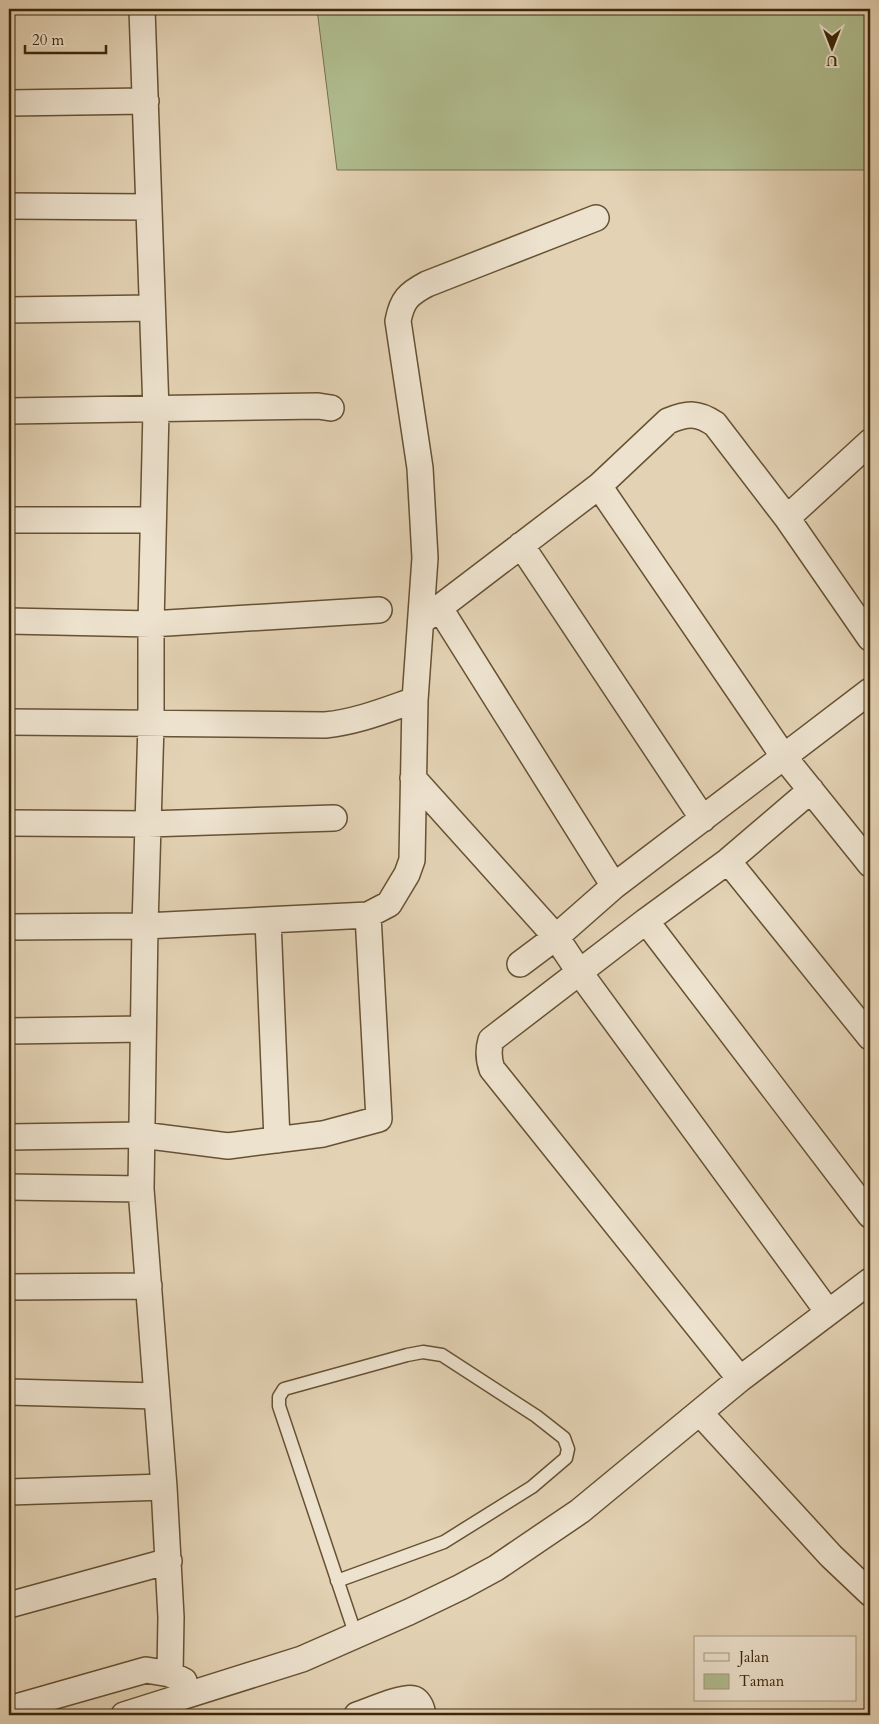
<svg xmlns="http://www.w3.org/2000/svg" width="879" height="1724" font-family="Cardo,serif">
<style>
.green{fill:#b0bd8f;stroke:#76724c}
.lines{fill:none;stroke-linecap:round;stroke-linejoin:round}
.lane-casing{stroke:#665233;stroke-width:15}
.street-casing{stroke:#665233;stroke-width:28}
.lane{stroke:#ede2ce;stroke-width:12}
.street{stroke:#ede2ce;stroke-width:25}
</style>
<rect width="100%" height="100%" fill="#e3d2b4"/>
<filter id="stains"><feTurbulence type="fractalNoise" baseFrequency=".004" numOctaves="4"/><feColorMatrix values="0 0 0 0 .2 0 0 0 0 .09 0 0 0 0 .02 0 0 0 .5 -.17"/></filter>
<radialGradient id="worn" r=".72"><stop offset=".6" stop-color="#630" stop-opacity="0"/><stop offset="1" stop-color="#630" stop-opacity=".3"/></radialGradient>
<path class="green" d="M317,9H870V170H337Z"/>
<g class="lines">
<g class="lane-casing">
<path id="lane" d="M337,1581L444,1542L532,1487L566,1458L568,1449L564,1438L536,1416L442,1355L423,1352L407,1355L284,1389L279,1397V1406L356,1636"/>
</g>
<g class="street-casing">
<path id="street" d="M142,9L156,410L151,624V724L145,926L141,1189L164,1487L171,1617L170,1674
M9,103L146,101
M9,206L149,207
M9,310L152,308
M9,411L318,406L331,408
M599,486L784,757L870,864
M787,518L870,442
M9,520H153
M521,545L703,819
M439,607L614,886
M9,621L151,624L379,610
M422,621L599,486L668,421C687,413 697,412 715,424L787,518L870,638
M9,722L325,725C357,722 386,710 415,700
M413,778L556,937L580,973L828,1312
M9,823L148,824L334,818
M728,861L870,1037
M268,920L277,1140
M646,921L870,1215
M9,927L145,926L368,915L389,904L407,874L412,860L415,700L425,558L420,468L398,321C402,300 408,294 427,284L596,218
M520,964L556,937L614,886L870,691
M9,1031L143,1029
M9,1137L142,1135L228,1146L323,1134L379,1119L368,915
M9,1187L141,1189
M9,1287L149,1286
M740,1379L492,1069C488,1058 488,1050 491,1040L646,921L728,861L811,790
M9,1392L156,1396
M700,1413L831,1556L870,1593
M9,1492L164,1487
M9,1605L169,1561
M9,1709L146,1670L170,1674L184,1681
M124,1715L302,1659L409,1612L461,1587L496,1568L580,1511L740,1379L870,1281
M357,1715C367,1712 405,1695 414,1699C420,1702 422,1709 423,1715"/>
</g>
<use href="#lane" class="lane"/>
<use href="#street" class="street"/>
</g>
<rect width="879" height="1724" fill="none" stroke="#e3d2b4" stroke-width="30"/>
<rect x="10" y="10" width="859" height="1704" fill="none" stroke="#3c2708" stroke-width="2.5"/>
<rect x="15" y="15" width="849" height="1694" fill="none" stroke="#3c2708"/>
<rect x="694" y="1636" width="162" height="65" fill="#ede2ce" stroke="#a6977f"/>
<rect x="704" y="1653" width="25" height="8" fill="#ede2ce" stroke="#a6977f"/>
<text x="739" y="1662" font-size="15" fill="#3c2708">Jalan</text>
<rect x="704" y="1674" width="25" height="15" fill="#b0bd8f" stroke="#a6977f"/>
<text x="739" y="1686" font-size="15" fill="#3c2708">Taman</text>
<g transform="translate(832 48) rotate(180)" stroke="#ede2ce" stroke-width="4" paint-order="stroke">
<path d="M0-4L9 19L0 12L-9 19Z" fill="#3c2708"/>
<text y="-8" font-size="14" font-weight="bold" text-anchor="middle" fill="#3c2708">U</text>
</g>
<path d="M25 45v8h81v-8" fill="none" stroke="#3c2708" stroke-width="2.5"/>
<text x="32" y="45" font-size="15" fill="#3c2708" stroke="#ede2ce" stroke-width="4" paint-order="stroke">20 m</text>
<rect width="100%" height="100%" filter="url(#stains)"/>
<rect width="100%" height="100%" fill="url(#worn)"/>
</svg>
